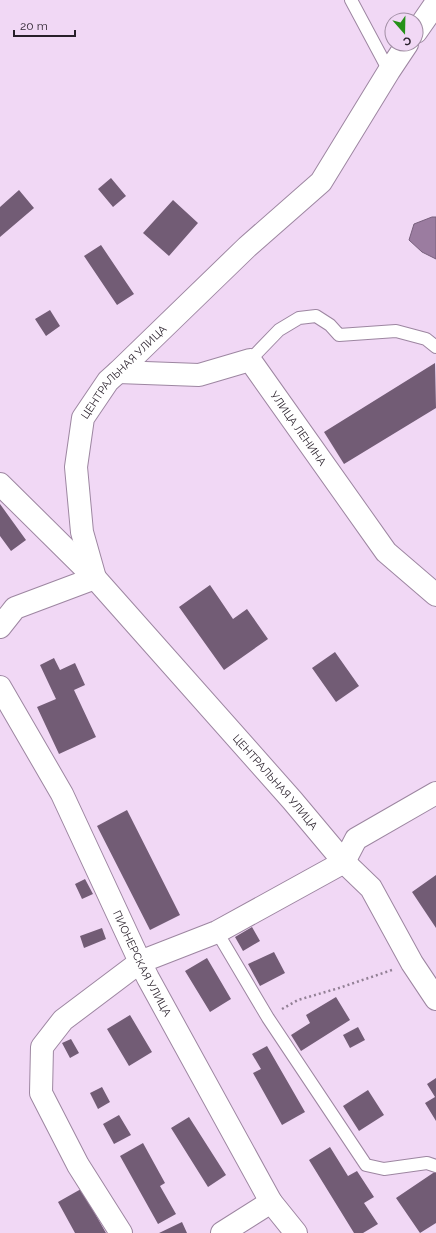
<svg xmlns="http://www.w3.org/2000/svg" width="436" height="1233" font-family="Raleway,sans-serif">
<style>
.water{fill:#9b7ca0;stroke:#78607d}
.building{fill:#725c75}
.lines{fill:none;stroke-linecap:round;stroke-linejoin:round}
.lane-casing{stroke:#9d86a1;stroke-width:14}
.street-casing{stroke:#9d86a1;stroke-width:24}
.path{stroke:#928095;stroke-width:2.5;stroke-dasharray:2 3;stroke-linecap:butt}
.lane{stroke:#fff;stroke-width:12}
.street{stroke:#fff;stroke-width:22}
.labels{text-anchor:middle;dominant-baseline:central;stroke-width:4;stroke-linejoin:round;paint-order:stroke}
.street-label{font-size:11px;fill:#281f2a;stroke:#f1d8f5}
</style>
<rect width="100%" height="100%" fill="#f1d8f5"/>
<path class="water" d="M432,217H436V259L422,252L409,240L414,224Z"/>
<path class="building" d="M111,178L126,196L113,207L98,189Z
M19,190L34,208L0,237V207Z
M173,200L198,223L169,256L143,233Z
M101,245L134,294L117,305L84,256Z
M50,310L60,326L46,336L35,319Z
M435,363L436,408L344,464L324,432Z
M0,504L26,540L11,551L0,536Z
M210,585L233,619L247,609L268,639L224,670L179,607Z
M335,652L359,686L336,702L312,668Z
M54,658L60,670L75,663L85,685L74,690L96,737L59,754L37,707L56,699L40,665Z
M127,810L180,915L150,930L97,826Z
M436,875V928L412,892Z
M85,879L93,894L82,899L75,884Z
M252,927L260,941L243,951L235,937Z
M102,928L106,939L84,948L80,936Z
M274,952L285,973L260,986L248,964Z
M207,958L231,999L210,1012L185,971Z
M336,997L350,1020L301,1051L291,1035L310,1023L306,1015Z
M130,1015L152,1052L129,1066L107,1029Z
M358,1027L365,1040L350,1048L343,1035Z
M71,1039L79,1053L70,1058L62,1043Z
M267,1046L305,1112L282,1125L253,1073L261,1069L252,1054Z
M436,1078V1121L425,1103L435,1097L427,1084Z
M102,1087L110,1102L98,1109L90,1093Z
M368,1090L384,1115L359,1131L343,1106Z
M119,1115L131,1135L114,1144L103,1124Z
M189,1117L226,1175L208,1187L171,1128Z
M143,1143L165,1183L160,1186L176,1214L158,1224L120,1156Z
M330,1147L348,1176L357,1171L374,1197L364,1203L378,1224L363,1233H354L309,1160Z
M436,1171V1223L420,1233L396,1198Z
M81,1189L106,1233H75L58,1202Z
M182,1222L187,1233H159Z"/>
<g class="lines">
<g class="lane-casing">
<path id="lane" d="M351,0L389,71
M250,360L279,330L299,318L316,316L330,325L339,335L396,331L426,339L436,347
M217,932L268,1018L366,1165L384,1169L427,1163L436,1166"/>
</g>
<g class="street-casing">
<g id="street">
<path d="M416,32L436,3"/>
<path id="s1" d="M118,372L199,375L250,360L386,552L436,595"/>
<path id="s2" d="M0,484L95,578L292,800L344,862L371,888L412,963L436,999"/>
<path id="s3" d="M0,627L15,608L95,578L82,532L76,467L83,418L108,381L118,372L247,247L321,182L389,71L407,44"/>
<path id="s4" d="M0,687L62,794L140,962L148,978L271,1202L296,1233"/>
<path d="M121,1233L78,1165L41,1093L42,1047L63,1020L140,962L217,932L344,862L356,839L436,793"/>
<path d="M222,1233L271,1202"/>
</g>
</g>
<path class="path" d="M282,1009L298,1000L339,988L392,970"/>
<use href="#lane" class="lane"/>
<use href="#street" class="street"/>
</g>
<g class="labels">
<g class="street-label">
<text stroke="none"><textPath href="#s3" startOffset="334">ЦЕНТРАЛЬНАЯ УЛИЦА</textPath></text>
<text stroke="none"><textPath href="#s1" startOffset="218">УЛИЦА ЛЕНИНА</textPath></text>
<text stroke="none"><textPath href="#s2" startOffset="406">ЦЕНТРАЛЬНАЯ УЛИЦА</textPath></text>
<text stroke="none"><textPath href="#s4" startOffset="311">ПИОНЕРСКАЯ УЛИЦА</textPath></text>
</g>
</g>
<g transform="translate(404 32) rotate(160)"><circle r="19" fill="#f1d8f5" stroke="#a18ea4"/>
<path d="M0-3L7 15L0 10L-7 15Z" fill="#259118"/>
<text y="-6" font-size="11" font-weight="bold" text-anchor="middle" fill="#281f2a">С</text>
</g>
<path d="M14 30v6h61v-6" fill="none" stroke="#281f2a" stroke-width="2"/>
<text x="20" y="30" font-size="12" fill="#281f2a" stroke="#f1d8f5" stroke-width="3" paint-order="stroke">20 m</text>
</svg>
